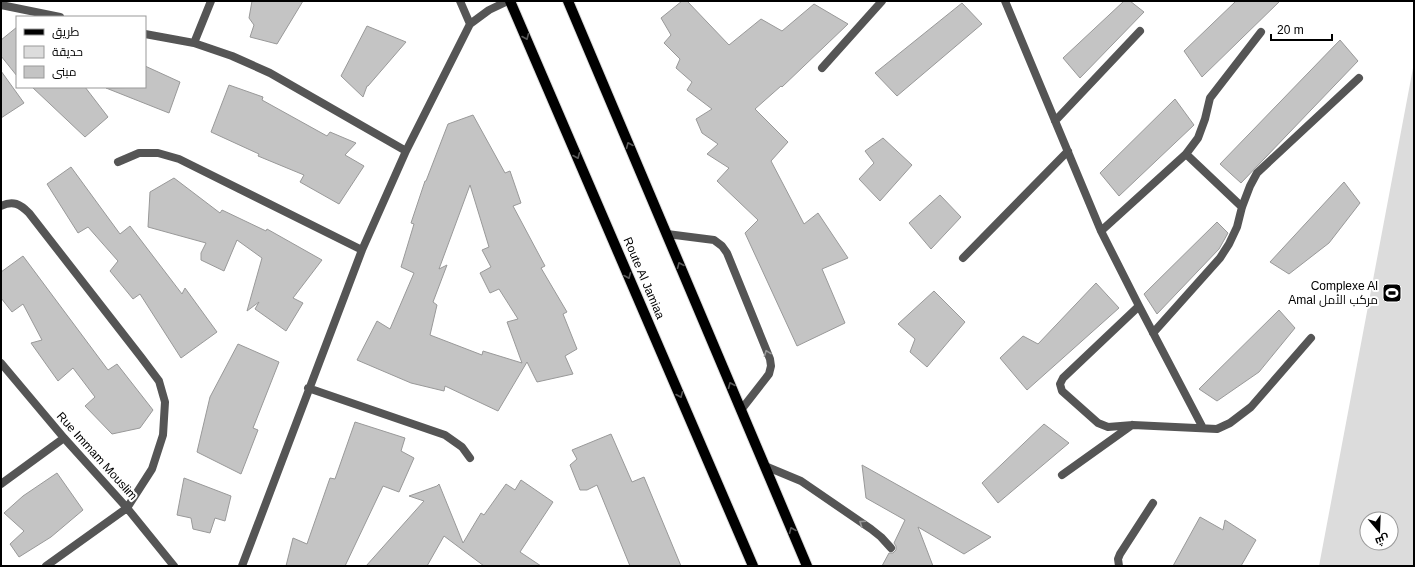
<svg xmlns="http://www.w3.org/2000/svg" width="1415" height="567" font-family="Arial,Cairo,sans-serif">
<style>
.green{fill:#dcdcdc;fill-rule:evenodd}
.building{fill:#c4c4c4;stroke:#999;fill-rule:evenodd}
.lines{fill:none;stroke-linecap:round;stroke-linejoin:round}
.primary-casing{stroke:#dbdbdb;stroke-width:12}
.lane{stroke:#555;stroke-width:8}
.street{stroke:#555;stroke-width:8}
.primary{stroke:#000;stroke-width:10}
.oneway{stroke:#595959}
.oneway2{stroke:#999}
.labels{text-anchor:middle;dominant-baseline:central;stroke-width:4;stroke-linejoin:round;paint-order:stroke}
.street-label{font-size:12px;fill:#000;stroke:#fff}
.poi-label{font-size:12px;fill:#000;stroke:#fff;text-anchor:end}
</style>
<rect width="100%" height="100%" fill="#fff"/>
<path class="green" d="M1414,63V566H1319L1413,68ZM1367,519H1391V543H1367Z"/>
<path class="building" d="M252,1H303L277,44L250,37L254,25L249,18Z
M682,1H687L729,45L761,19L782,31L814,4L848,24L782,87L781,86L755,109L788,142L771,161L804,224L818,213L848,258L822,269L845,323L797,346L745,233L758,220L717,181L729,168L707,154L718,144L702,133L696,119L712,109L687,90L692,82L676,68L680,59L664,43L671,35L661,18Z
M1124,1H1130L1144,12L1080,78L1063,58Z
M1236,1H1280L1202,77L1184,51Z
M962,3L982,24L897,96L875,73Z
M367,26L406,42L368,86H367L363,97L341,76Z
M17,27V76L1,56V40Z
M1340,40L1358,61L1241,183L1220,164Z
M145,66L180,82L169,113L106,88L145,87Z
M1,71L24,103L1,118Z
M229,85L263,97L262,100L327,136L330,132L356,143L345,155L364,166L339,204L300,182L304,175L258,156L259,154L211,132Z
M32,87H85L108,117L85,137Z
M1175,99L1194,125L1119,196L1100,173Z
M473,115L505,173L510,171L521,203L513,206L545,266L541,268L567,312L563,314L577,349L565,356L573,374L537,382L527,362L498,411L445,386L444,391L411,383L357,360L377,321L390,329L414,273L401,267L414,224L411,223L425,181H426L448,124ZM470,185L489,247L482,250L491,267L480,273L490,293L499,289L518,319L507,322L522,363L483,351L482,355L430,335L437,305L433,302L447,265L439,269Z
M883,138L912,165L880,201L859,179L874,163L865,151Z
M71,167L120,234L130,226L182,294L185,288L217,332L181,358L140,294L133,299L110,271L118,261L88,227L78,233L47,184Z
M174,178L220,213L222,210L266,231L267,229L322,260L293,298L303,303L286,331L255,309L259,302L247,311L262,258L237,240L224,271L201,260V253L206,243L148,227L150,192Z
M1344,182L1360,203L1329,243L1289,274L1270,262Z
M940,195L961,217L931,249L909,223Z
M1217,222L1228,233L1219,249L1157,314L1144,294Z
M23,256L108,370L117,364L153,410L140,428L112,434L85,406L95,397L73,368L58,381L31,343L42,340L23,304L12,312L1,298V272Z
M1096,283L1119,308L1027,390L1000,358L1023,336L1038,344Z
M934,291L965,322L927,367L910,352L915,339L898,324Z
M1279,310L1295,328L1259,372L1217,401L1199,389Z
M238,344L279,362L253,428L258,430L241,474L197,452L210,397Z
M355,422L405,438L401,451L414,458L399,492L383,486L345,566H286L293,538L307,544L330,478L335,479Z
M1044,424L1069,443L998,503L982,483Z
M611,434L632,482L644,477L681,566H630L597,485L587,490H580L570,465L577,459L572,450Z
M862,465L962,521L991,537L964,554L918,527L933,566H882L889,553H893L896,550V546L894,543L905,520L866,498Z
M57,473L83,510L51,537L19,557L10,544L24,531L4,513L23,496Z
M184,478L231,496L225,521L215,518L210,533L193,529L191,518L177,515Z
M521,480L553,502L520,552L541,566H484L444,536L427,566H366L424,501L409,496L437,486L439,484L463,543L481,513L484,515L506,484L515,490Z
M1200,517L1223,530L1225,520L1256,540L1241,566H1173Z"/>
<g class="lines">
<g class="primary-casing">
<path id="primary" d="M510,1L753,566
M568,1L807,566"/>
</g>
<path class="lane" d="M667,234L714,240L722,246L727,253L770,359L771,366L769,374L741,410
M765,466L801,481L871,529L881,537L891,548"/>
<path class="street" d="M460,1L470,24
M1005,1L1101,231L1139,306L1203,428
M1,5L60,17
M145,34L194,43L232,56L270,73L406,151
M194,43L211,1
M822,68L882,1
M1055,121L1140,31
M1186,154L1242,207
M118,162L139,153H158L179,159L362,250
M1,206C13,200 20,204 29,213L141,357L159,381L165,402L163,435L152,469L127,508L46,566
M1101,231L1186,154L1198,138L1205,119L1210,98L1261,32
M963,258L1068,151
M1139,306L1063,378L1060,384L1062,391L1098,423L1108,427L1133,425L1217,429L1230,423L1251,407L1311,338
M1153,333L1220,258L1229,244L1237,227L1242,207L1250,186L1257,173L1359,78
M1,363L64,438L127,508L174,566
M308,388L445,435L462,447L470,458
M1062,475L1132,425
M1,484L64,438
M242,566L362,250L406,151L470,24L489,10L508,1
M1119,566L1118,559L1120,554L1153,503"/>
<use href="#primary" class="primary"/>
</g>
<defs><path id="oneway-chevron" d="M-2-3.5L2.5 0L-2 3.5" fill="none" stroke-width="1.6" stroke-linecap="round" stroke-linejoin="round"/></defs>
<g class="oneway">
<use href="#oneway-chevron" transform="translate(526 37) rotate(67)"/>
<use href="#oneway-chevron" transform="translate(629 145) rotate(-113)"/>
<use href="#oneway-chevron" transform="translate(577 156) rotate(67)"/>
<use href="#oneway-chevron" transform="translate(680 265) rotate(-113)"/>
<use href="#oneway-chevron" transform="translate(628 276) rotate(67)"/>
<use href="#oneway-chevron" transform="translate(731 385) rotate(-113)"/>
<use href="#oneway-chevron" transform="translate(680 395) rotate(67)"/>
<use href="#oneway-chevron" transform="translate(792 530) rotate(-113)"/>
</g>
<g class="oneway2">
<use href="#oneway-chevron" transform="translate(767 353) rotate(-111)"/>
<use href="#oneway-chevron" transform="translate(862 523) rotate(-146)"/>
</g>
<defs>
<g id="stadium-square" transform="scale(1)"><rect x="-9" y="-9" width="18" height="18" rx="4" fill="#000" stroke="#fff"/><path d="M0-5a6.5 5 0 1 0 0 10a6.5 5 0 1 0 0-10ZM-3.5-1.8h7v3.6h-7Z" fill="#fff"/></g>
</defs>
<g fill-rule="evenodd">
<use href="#stadium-square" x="1392" y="293"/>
</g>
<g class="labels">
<g class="street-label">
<text transform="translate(644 278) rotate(67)">Route Al Jamiaa</text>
<text transform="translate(97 456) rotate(48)">Rue Immam Mouslim</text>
</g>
<g class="poi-label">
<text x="1378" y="286">Complexe Al<tspan x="1378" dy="14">Amal مركب الأمل</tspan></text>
</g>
</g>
<rect width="1415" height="567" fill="none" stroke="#000000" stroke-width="4"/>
<rect x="16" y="16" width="130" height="72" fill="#ffffff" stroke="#999999"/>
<rect x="24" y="29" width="20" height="6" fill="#000000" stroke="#999999"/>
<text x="52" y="36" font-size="12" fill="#000000">طريق</text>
<rect x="24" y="46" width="20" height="12" fill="#dcdcdc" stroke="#999999"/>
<text x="52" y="56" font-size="12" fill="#000000">حديقة</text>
<rect x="24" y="66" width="20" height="12" fill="#c4c4c4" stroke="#999999"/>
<text x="52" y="76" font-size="12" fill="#000000">مبنى</text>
<g transform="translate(1379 531) rotate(161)"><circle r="19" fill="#ffffff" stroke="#999999"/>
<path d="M0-3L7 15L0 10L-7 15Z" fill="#000000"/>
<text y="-6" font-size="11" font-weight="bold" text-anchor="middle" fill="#000000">ش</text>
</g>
<path d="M1271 34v6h61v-6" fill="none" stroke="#000000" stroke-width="2"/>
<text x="1277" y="34" font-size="12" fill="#000000" stroke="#ffffff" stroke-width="3" paint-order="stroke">20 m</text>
</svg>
